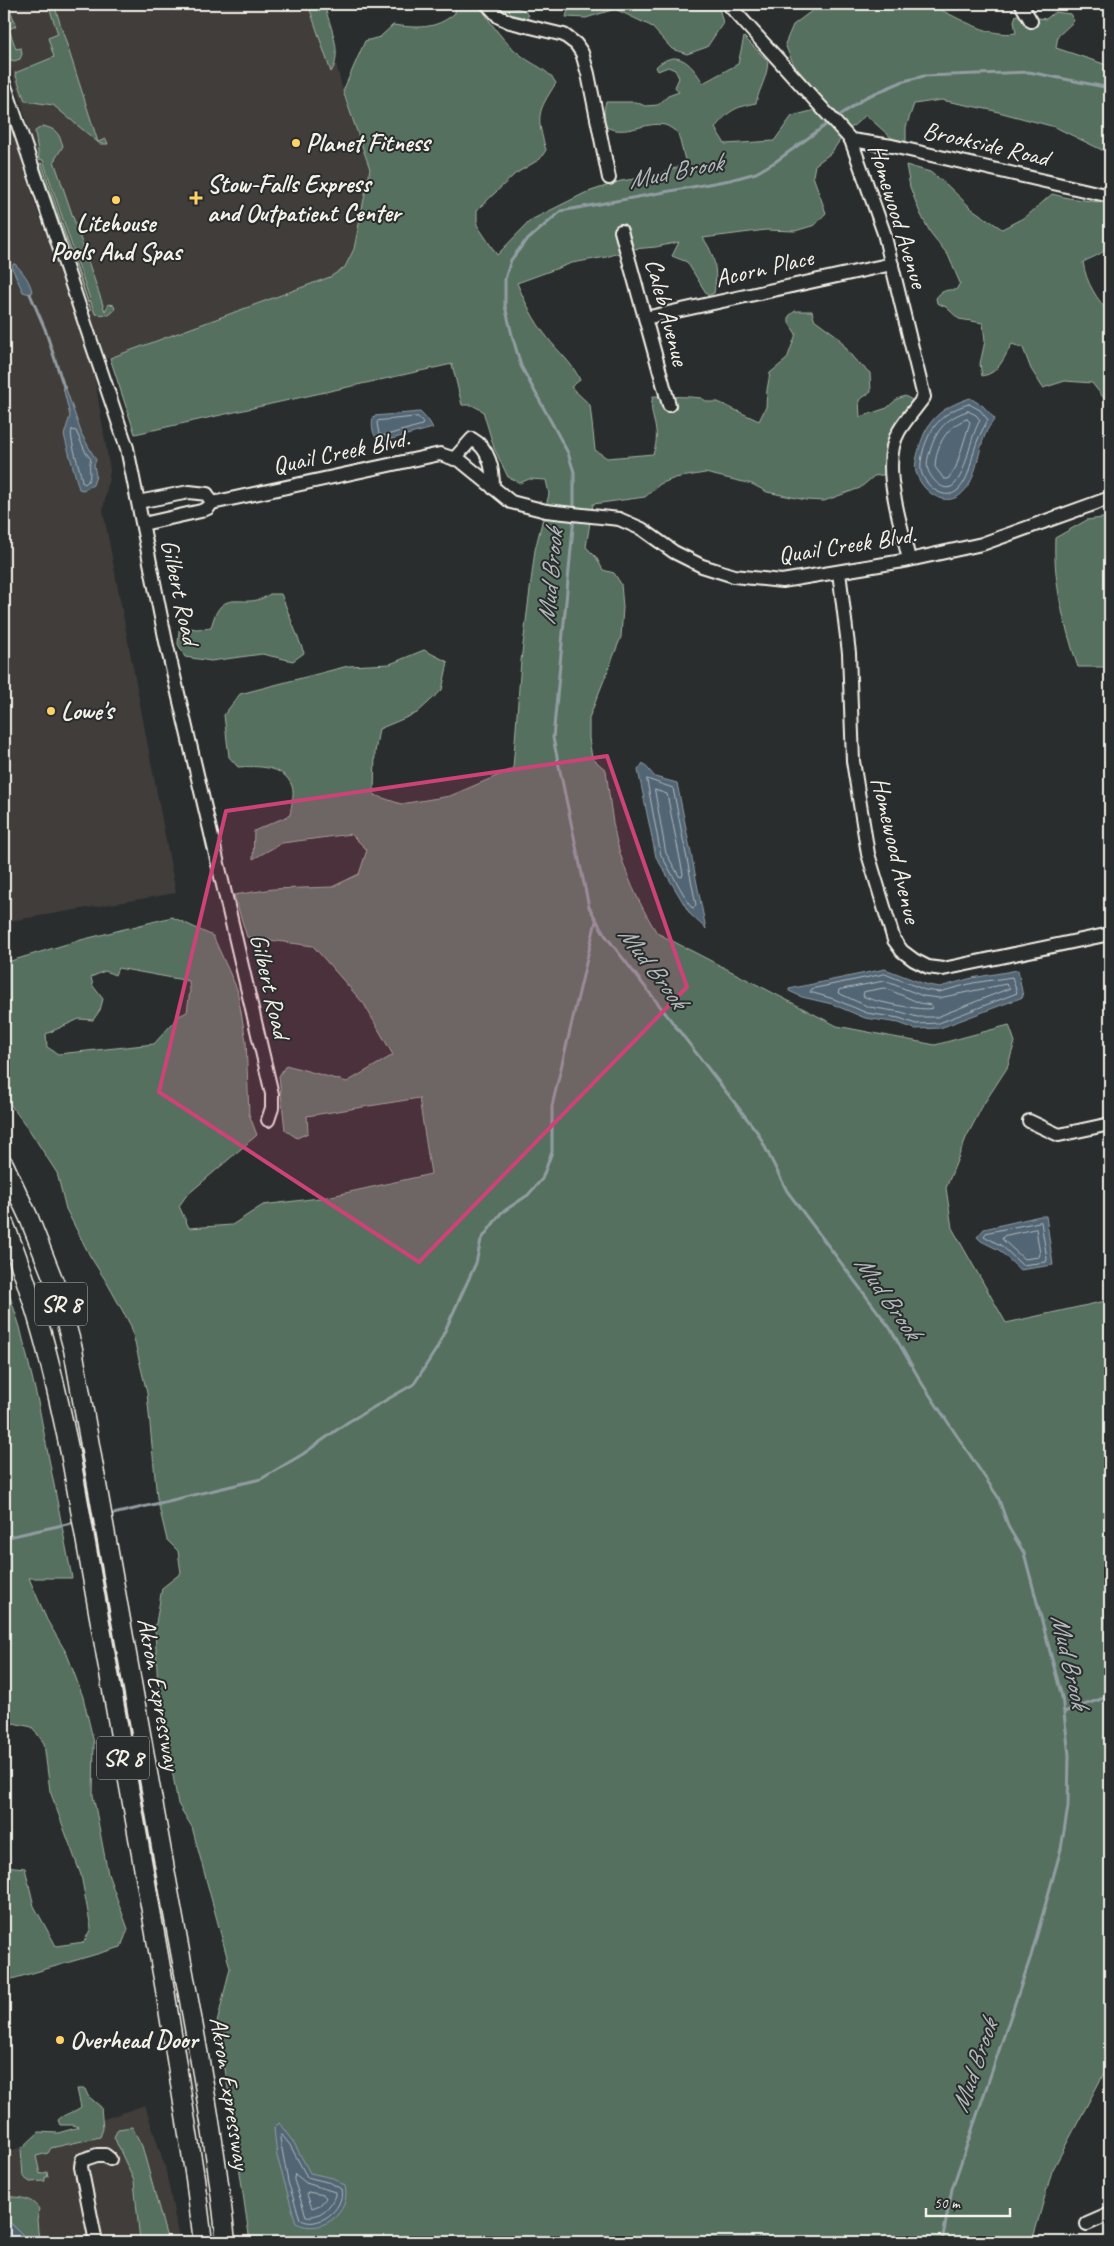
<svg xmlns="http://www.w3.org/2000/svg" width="1114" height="2246" font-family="Caveat,sans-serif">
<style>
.built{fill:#403d3b}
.green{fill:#54705e;stroke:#a4b0a3;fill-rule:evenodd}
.water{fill:#516574;stroke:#929da2}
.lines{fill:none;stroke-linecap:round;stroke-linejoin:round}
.shore{stroke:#b3b9ba;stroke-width:1}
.stream{stroke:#929da2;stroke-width:3}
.minor-casing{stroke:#f4f1e8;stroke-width:16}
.highway-casing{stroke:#f4f1e8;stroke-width:21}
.minor{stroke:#2a2d2e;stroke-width:12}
.highway{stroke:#2a2d2e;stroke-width:18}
.marked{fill:#cc4377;fill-opacity:0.2;stroke:#cc4377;stroke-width:4;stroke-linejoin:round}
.poi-dot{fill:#ffd166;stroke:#2a2d2e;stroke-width:2}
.labels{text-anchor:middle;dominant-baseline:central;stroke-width:4;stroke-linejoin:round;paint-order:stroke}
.shield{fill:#2a2d2e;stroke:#b7b6b0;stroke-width:1}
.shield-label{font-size:24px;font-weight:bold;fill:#f4f1e8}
.poi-label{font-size:25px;font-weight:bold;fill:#f4f1e8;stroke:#2a2d2e;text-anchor:start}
.street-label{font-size:25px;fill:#f4f1e8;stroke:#2a2d2e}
.water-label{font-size:26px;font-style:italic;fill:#b3b9ba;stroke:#2a2d2e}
</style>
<rect width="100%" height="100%" fill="#2a2d2e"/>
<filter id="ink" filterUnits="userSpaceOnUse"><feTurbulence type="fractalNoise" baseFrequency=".02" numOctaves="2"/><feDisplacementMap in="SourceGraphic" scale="10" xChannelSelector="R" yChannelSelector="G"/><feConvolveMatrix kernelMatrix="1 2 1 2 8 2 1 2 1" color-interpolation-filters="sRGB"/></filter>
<g filter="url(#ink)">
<path class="built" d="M4,4H321L343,91L370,169L354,249L345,267L330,277L106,359L39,164L4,43Z
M4,103L38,213L92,361L110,471L103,510L176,893L4,922Z
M145,2105L165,2167L180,2242H4V2153Z"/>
<path class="green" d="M48,4H54L98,142L106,139L108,144H100L53,105L25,101L15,73L54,57L48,38L58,34Z
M308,4H324C329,24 344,53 331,72Z
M455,4H479C490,23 504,43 522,56C534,66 547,68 556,83C537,113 536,115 546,150L540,159L515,174L477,210V225L497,255L531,220L585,193L621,181L654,176L686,164L678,133C675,131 669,126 665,125C644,121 627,137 606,127C604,118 603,111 606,102H636L645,106L658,105L668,96L679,92L675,87L679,78L675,70L668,67L658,71L656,67C659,63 661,63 666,60C683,52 695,70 703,83L738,64L744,37L768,61C767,79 760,86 756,103C735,107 728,111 715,128L725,144L774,141L792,116L823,108C807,88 794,69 785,44L793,25L821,4H941V10C964,21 990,37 1016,33L1014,21L1016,15L1046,19L1055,12L1070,14L1074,21L1058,36L1056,48L1110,66V151L1102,150L1055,127L991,110L941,100L914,104L906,127V142L895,141L866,115L845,133L831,153L815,165L813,176L826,213L815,225L795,231L766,230L703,238C715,254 718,273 714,293L708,296L687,262L672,256L679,242L656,247L633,249L606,257L572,263L517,283C525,302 534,321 547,337C558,352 572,362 580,380L571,387L590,405L595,450L607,458L653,454C663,427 647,418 653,396L691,397L701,398L708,402H718L759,421L766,407L767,390L770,373L787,359L796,334L789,323V316L795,311H812L814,319L837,336L854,359L870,373L871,392L859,400L860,417L887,408L897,399L905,396L912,400L916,408L898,433L890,474L874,476L860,488L824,501L806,500L767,492L752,484L705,473L675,478L660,484L645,497L593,504L586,547L596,557L603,570L614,573L621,584L623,607L621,637L589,718V738L592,758L606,770C609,792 611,816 616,838C624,872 639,904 657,933L837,1026L935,1045L1009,1025L1015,1042L1007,1068L983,1105L966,1138L946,1188L952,1228L1006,1323L1110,1300V2062L1052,2171L1032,2242H250L223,2055L216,2027L230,1968L192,1827L178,1804L158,1690L155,1629L162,1588L181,1573L178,1551L167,1540L157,1498L147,1393L131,1326L106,1281L90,1256L66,1209L57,1173L30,1131L4,1096V963L77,941L172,917L213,936L237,989L246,1041L249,1114L257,1135L186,1196L179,1206L189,1228L232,1225L263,1205L327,1197L431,1174L419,1098L307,1116L308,1133L297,1138L285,1130L279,1076L286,1065L347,1082L393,1055L364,1004L313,946L247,937L234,895L273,889L332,887L359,874L367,850L351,834L282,843L253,859L254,831L290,815C291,806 295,795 292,786C284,765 257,766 238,767L229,757L224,715L240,694L348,666L390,664L424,650L448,662L442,690L417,713L379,729L375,752L374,795L401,804L450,796L513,769L521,661L535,550L549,494L546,480L529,479L520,483L508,477L494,448L483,411L472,405H462L452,364L135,434L110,358L330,277L345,267L354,249L370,169L343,91L365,41L380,37L393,25C416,28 436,30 455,13ZM118,968L189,981L190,991L187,1012L179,1016L154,1044L58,1054L47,1047L46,1034L79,1019L93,1020L100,1010L103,999L93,986L91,977L105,971L115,975Z
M493,4H511L512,7L523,10L529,15L525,20L493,7Z
M593,4H718L723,23L707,47L687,54L672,49L651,26L615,9L586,18L566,17L568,10Z
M9,6L16,26L9,29L16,49L21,48L22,54L20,59L14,61L9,59L4,43V8Z
M43,126C56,129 59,133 63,146L54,161L105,311L109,304L114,305L115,310L109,315L95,314L43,160L39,159L35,131Z
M42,163L91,310L39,164Z
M906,165L930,172L946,184L972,209L1002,229L1027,216L1052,194L1068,198L1106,203C1111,209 1110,215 1110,222C1110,252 1108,250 1083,262C1086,283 1097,299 1110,314V406L1092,383L1065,381L1043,388L1031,369L1023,348L1012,344C1003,358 1000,373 982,376L980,364L985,341L983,323L959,319L946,307L937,303L936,298C941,291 947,289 956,290L960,283L948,255L930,232L920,213L910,187Z
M1110,517V667H1078C1064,624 1053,583 1055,538L1087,520Z
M270,594H281L304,653L293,661L262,654L211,661L185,657L178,644L179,630L185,627L196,629L211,628C222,582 244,613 270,594Z
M4,1278L20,1327L38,1402L72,1578H29L47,1620L67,1654L83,1697L94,1743L93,1795L108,1874L128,1929L121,1947L12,1979H4V1866L25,1868L34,1906L56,1946L84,1942L91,1928L81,1875L50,1791L44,1743L32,1727L8,1722L4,1723Z
M77,2089H85L88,2096L101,2107L103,2129L100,2137L51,2148L48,2153L36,2156L40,2174L47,2172L48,2177H45V2181L30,2182L23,2177L21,2149L39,2132L58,2133L79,2127L72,2125H60L58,2120C65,2113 73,2113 81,2107Z
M132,2127L142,2146L168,2242H140L134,2181L114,2137L118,2129Z
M4,2196C19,2198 30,2196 39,2209L37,2220L39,2242H26L21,2233L4,2217Z"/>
<path class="water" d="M13,264H15C23,272 31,282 32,293L30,294L23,292L12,268Z
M65,386L82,435L96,460L94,465L96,476L93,485L83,490L79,489L64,435L70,416L63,387Z
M970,398L983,406L995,419C991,424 987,429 985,435C977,454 977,482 960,495C943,508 921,490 916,472C914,466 917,456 919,449C927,419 941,408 970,398Z
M420,412L429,421L433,428L380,442C373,437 370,424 374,416Z
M643,763L655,777L677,783L706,929L690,914L656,857L638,770Z
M885,969L927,985L940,987L972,978L1018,970L1023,997L940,1028L915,1029L899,1023L865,1018L832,1004L802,997L789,991V989Z
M1040,1216H1046L1053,1265L1020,1270L999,1250L981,1241L977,1237L984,1229Z
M279,2123L294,2143L310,2173L333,2178L345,2186C352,2213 320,2236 296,2223L277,2156L274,2128Z
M4,2217L21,2233L26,2242H4Z"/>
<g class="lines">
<path class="shore" d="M969,404L980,410L988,420C982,430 977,440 974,451C970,465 969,479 958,490C944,503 923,484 921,470C920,464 922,456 923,451C930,426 944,411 969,404Z
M968,411L976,415L980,420C969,439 967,472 954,485C944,494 931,479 928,470C926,464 928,457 930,451C936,430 947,417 968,411Z
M418,417L423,422L422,425L383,436L379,434L377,423L378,421Z
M967,419L970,422L956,467L948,479H944L935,467C936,446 946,426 967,419Z
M72,430L76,431L86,453L91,459C87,468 94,478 85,484L82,482C81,470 68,437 72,430Z
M647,779L673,788L696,905L694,908L691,907L661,855Z
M655,790L667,794L683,874L682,877L679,876L666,853Z
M885,974L925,990L939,992L973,983L1012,977L1017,993L939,1023L916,1024L899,1018L867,1013L834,999L810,992L812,989Z
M885,981L923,996L939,998L1006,984L1010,988L937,1017H917L901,1012L869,1007L838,993L839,990Z
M885,988L920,1003L931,1005L933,1008C925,1012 870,1001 863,996L864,992Z
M1041,1222L1047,1259L1046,1262L1022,1265L1002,1246L984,1236L986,1233Z
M1036,1229L1040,1254L1039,1257L1024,1259L1002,1239L1004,1236Z
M282,2135L290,2145L307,2177L331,2183L341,2189C346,2209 316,2231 300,2219L288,2182L280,2138Z
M295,2174L306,2183L335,2192V2195C331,2208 319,2218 306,2216L294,2180Z
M308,2192L324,2195L326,2198L320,2205L312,2208L307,2195Z"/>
<path class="stream" d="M836,118L866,97L904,81L924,76L1029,72L1110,88
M30,294L45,329L64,387
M574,511V472L568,453L521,366L512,335L505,306V279L511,260L524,243L561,211L730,180L756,173L775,162L830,122
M574,517L553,738L589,907L605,935L758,1133L787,1191L890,1328L923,1385L998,1497L1009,1528L1024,1553L1062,1697L1069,1755L1068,1807L1061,1849L1031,1956L952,2189L942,2242
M109,1515L261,1479L303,1454L348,1422L414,1384L437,1348L476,1263L481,1240L501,1213L528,1195L542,1179L552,1152V1106L596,921
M4,1538L76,1522
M1064,1712L1104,1698L1110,1689"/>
<g class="minor-casing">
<path id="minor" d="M487,4L499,17L510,22L564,35L576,44L582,53L588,74L609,178
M728,4L851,140L884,233L924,397C916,408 906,419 899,431C879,465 902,525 909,560
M1021,4L1031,21
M4,83L127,448L166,642L272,1094V1108L268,1120
M851,140L892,146L1110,196
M621,231L669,405
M645,318L892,264
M454,459L472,439C490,449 493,469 493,488
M138,502L189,492L207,494L212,503
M143,524L201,511L208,508L212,503L440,454L461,461L511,502L546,511L619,519L642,529L674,552L702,566L734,576L782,581L909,560L982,544L1110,498
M839,572L849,653L853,761L868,854L894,940L902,951L914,960L928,967L943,969L1110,934
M1029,1121L1059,1135L1110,1124
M1087,2224L1110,2214
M96,2242L81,2167L82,2160L97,2155H105L110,2159"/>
</g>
<g class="highway-casing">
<path id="highway" d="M4,1164L29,1218L55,1284L73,1349C105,1522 133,1696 165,1869C187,1993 213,2117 226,2242
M4,1223C36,1300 53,1371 70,1453L165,1990L195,2178L203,2242"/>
</g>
<use href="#minor" class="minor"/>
<use href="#highway" class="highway"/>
</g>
</g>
<path class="marked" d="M607,756L687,987L419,1262L159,1092L226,811Z"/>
<g class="poi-dot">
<circle cx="296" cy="143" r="5"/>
<path d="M193.5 190.5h5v5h5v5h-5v5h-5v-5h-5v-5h5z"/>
<circle cx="116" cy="200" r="5"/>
<circle cx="51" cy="711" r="5"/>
<circle cx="60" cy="2040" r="5"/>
</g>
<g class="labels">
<g class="shield">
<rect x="35" y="1282.5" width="52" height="43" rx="4"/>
<rect x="97" y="1736.5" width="52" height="43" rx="4"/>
</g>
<g class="shield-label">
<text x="61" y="1304">SR 8</text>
<text x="123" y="1758">SR 8</text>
</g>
<g class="poi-label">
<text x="306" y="143">Planet Fitness</text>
<text x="207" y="184">Stow-Falls Express<tspan x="207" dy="29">and Outpatient Center</tspan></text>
<text x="116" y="223" text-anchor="middle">Litehouse<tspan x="116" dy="29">Pools And Spas</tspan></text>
<text x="61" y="711">Lowe's</text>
<text x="70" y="2040">Overhead Door</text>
</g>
<g class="street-label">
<text transform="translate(986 144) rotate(13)">Brookside Road</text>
<text transform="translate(898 216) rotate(73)">Homewood Avenue</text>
<text transform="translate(764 268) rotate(-13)">Acorn Place</text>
<text transform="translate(667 312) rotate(75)">Caleb Avenue</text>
<text transform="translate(341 452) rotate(-12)">Quail Creek Blvd.</text>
<text transform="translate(847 545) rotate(-9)">Quail Creek Blvd.</text>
<text transform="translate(180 592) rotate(78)">Gilbert Road</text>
<text transform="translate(896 850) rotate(77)">Homewood Avenue</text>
<text transform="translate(270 986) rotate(77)">Gilbert Road</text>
<text transform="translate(159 1694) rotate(80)">Akron Expressway</text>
<text transform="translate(230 2093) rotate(81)">Akron Expressway</text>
</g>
<g class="water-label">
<text transform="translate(675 171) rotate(-11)">Mud Brook</text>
<text transform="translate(550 577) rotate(-85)">Mud Brook</text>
<text transform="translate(653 967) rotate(53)">Mud Brook</text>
<text transform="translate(888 1297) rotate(55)">Mud Brook</text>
<text transform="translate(1070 1661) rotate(77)">Mud Brook</text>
<text transform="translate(974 2066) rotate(-71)">Mud Brook</text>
</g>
</g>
<rect width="1114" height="2246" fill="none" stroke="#2a2d2e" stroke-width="20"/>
<rect x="10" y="10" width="1094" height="2226" fill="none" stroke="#f4f1e8" stroke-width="2" filter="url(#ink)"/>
<path d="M926 2208v8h84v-8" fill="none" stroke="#f4f1e8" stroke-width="2.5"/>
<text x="934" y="2208" font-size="15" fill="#f4f1e8" stroke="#2a2d2e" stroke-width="4" paint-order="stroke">50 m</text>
</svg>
